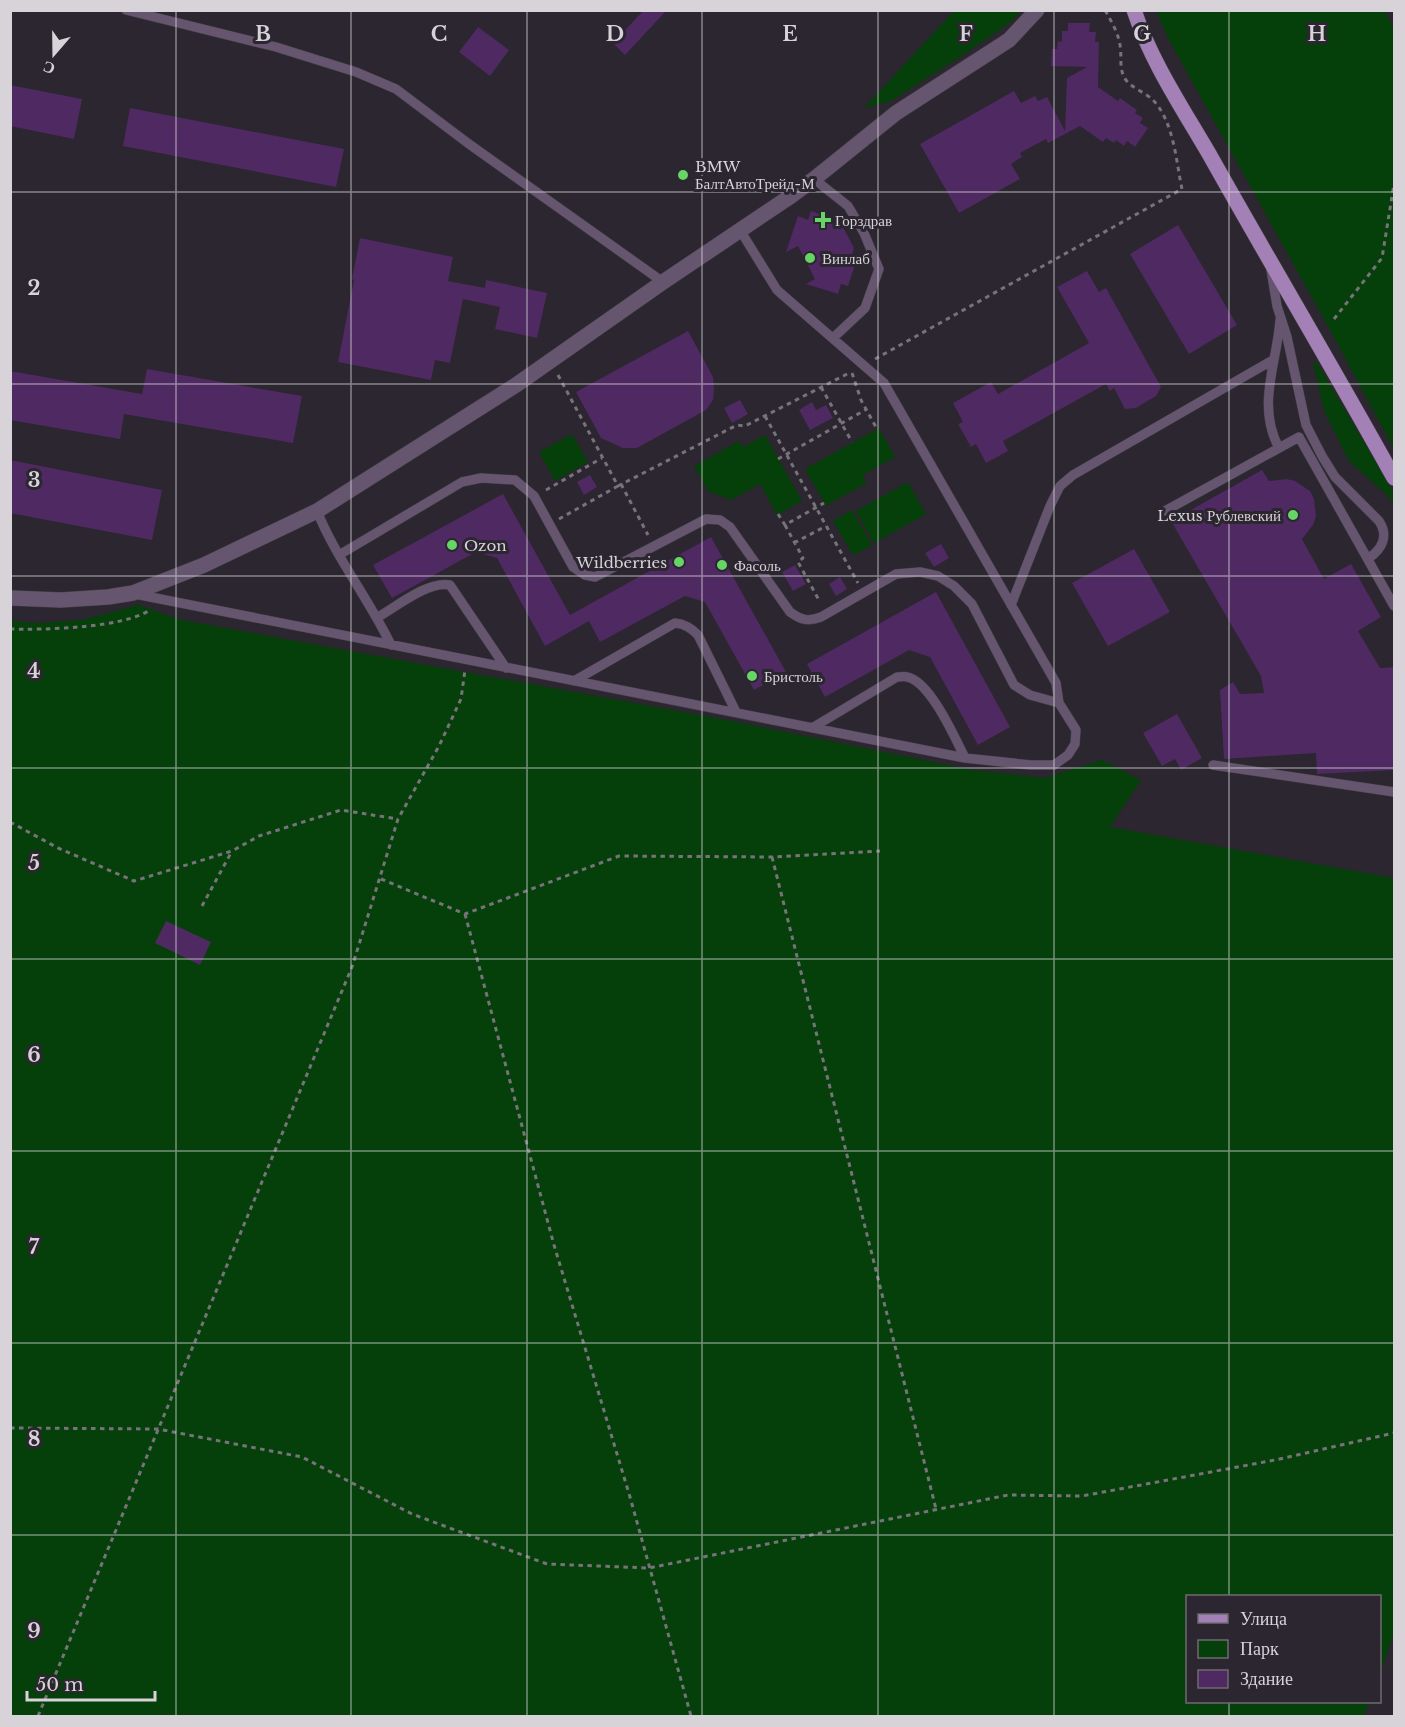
<svg xmlns="http://www.w3.org/2000/svg" width="1405" height="1727" font-family="'Libre Baskerville',serif">
<style>
.green{fill:#053f09}
.building{fill:#4f2962}
.lines{fill:none;stroke-linecap:round;stroke-linejoin:round}
.lane-casing{stroke:#47424a;stroke-width:10}
.street-casing{stroke:#47424a;stroke-width:16}
.primary-casing{stroke:#47424a;stroke-width:16}
.path{stroke:#78737b;stroke-width:3;stroke-dasharray:4.5 4.5;stroke-linecap:butt}
.lane{stroke:#66556f;stroke-width:9}
.street{stroke:#66556f;stroke-width:15}
.primary{stroke:#a380b6;stroke-width:15}
.grid{fill:none;stroke:#d7d3d9;stroke-width:1.5;stroke-opacity:0.55}
.poi-dot{fill:#66d466;stroke:#2b262f;stroke-width:2}
.labels{text-anchor:middle;dominant-baseline:central;stroke-width:6;stroke-linejoin:round;paint-order:stroke}
.poi-label{font-size:15px;fill:#d7d3d9;stroke:#2b262f;text-anchor:start}
.grid-label{font-size:20px;text-anchor:middle;font-weight:bold;fill:#d7d3d9;stroke:#2b262f;stroke-width:6;stroke-linejoin:round;paint-order:stroke}
</style>
<rect width="100%" height="100%" fill="#2b262f"/>
<path class="green" d="M954,11H1021L1011,22L963,55L891,101L864,108Z
M1156,11H1385L1394,29V449L1330,330L1169,40Z
M1316,361L1394,493V505L1388,496L1349,461L1324,411L1313,363Z
M879,428L895,457L863,475L866,483L826,506L805,469Z
M572,434L588,462L555,481L539,452Z
M765,435L802,501L777,515L760,484L731,500L708,491L694,466L739,441L743,447Z
M908,482L926,514L874,543L856,511Z
M852,510L872,545L853,555L833,521Z
M138,605L182,620L732,721L972,770L1045,778L1102,760L1141,780L1110,827L1394,878V1633L1380,1674V1596H1188V1702H1369L1364,1716H11L10,621L39,623L82,620Z"/>
<path class="building" d="M644,10H667L625,55L613,43Z
M1068,23H1090L1089,32H1096L1095,42H1099L1098,87L1118,101L1120,98L1137,110L1135,113L1143,118L1140,123L1148,128L1135,147L1127,141L1124,146L1116,140L1114,143L1106,138L1103,142L1080,126L1048,143L1046,139L1020,153L1022,157L1011,164L1020,179L959,213L920,144L1014,91L1021,103L1035,96L1038,101L1047,97L1065,131L1067,78L1087,67L1051,66L1052,49H1057L1058,41L1062,42V31H1068Z
M478,27L509,50L490,76L459,52Z
M10,85L82,99L74,139L10,126Z
M130,108L344,149L336,187L123,146Z
M811,211L831,218L829,222L843,227L854,248L849,263L855,265L848,286L841,284L838,294L806,284L815,279L798,246L786,252L798,216L808,220Z
M1178,225L1237,325L1189,354L1130,254Z
M360,238L453,257L448,281L485,288L486,280L547,293L537,338L495,329L500,307L463,299L450,363L435,360L431,380L338,362L354,280L352,279Z
M1087,271L1099,292L1106,288L1161,387L1156,396L1136,408L1125,409L1114,388L1110,391L1106,384L1003,441L1008,451L986,463L976,444L971,447L958,424L963,422L953,403L991,382L998,394L1089,343L1057,287Z
M688,331L713,377L714,388L713,400L706,410L637,448H623L601,438L576,392Z
M147,369L302,396L293,443L124,414L120,439L10,420V371L142,394Z
M740,400L748,414L732,423L724,408Z
M812,402L816,410L826,405L833,418L810,430L799,410Z
M10,460L162,490L152,540L10,513Z
M1262,470L1269,481L1287,479L1295,481L1310,491L1314,499L1316,516L1313,525L1302,539L1324,579L1351,564L1381,617L1358,631L1380,668L1395,667V770L1317,774L1316,753L1224,759L1220,690L1233,682L1240,694L1264,693L1261,676L1171,521Z
M590,475L597,487L584,495L577,482Z
M503,494L570,615L711,537L786,672L754,690L705,602L685,596L600,642L589,621L545,646L497,558L476,552L392,598L373,565Z
M941,544L949,558L934,567L925,553Z
M1134,549L1170,612L1108,646L1072,583Z
M795,565L806,584L793,591L782,572Z
M840,577L847,589L836,596L829,584Z
M936,592L1010,727L978,745L930,657L909,650L825,697L807,664Z
M1177,714L1202,758L1181,770L1175,759L1162,766L1143,733Z
M166,921L211,942L200,965L155,943Z"/>
<g class="lines">
<g class="lane-casing">
<path id="lane" d="M126,10L276,47L356,72L396,89L469,144L663,282
M814,179L848,206L864,233L879,269L865,308L833,338
M1271,270L1277,306L1287,337L1306,425L1322,456L1335,477L1379,521C1389,536 1382,549 1369,558
M1279,448C1256,405 1277,364 1280,320
M317,511C336,558 369,599 391,645
M1165,511L1299,437L1394,606
M339,555L462,482L481,478L515,480L534,496L573,567L585,575L595,577L706,519L720,520L730,527L790,612C801,620 808,622 821,617L896,574L920,572L938,576L954,586L972,604L1014,685L1030,695L1059,703
M135,594L965,758L1031,765H1054L1068,755L1075,744L1076,730L1059,703L1056,683L884,383L777,290L740,230
M1011,605L1050,506L1060,486L1073,475L1273,360
M378,617C396,607 429,580 450,585L506,668
M574,681L675,623C685,624 691,628 698,635L736,712
M812,728L897,677C901,677 904,676 907,677C930,681 955,738 965,758
M1213,765L1394,792"/>
</g>
<g class="street-casing">
<path id="street" d="M10,598L61,600L108,597L133,593L204,565L317,511L516,385L663,282L791,196L814,179L896,113L1009,40L1037,10"/>
</g>
<g class="primary-casing">
<path id="primary" d="M1134,10C1151,62 1185,112 1212,159C1272,266 1335,371 1394,478"/>
</g>
<path class="path" d="M1334,319L1382,258L1394,184
M875,359L1182,189C1176,161 1174,122 1153,100C1145,92 1130,88 1124,77C1119,67 1122,55 1120,45C1118,32 1111,21 1105,10
M852,373L861,400L877,429
M558,375L618,486L737,425L745,426L851,372
M821,387L852,442
M765,416L858,583
M778,459L867,409
M621,484L648,535
M546,490L602,458
M778,514L785,525L824,503
M559,519L618,486
M785,525L803,558L798,562L820,602
M794,543L826,526
M10,629C44,630 123,628 150,610
M10,822L58,848L134,881L232,851L259,836L341,810L398,819
M772,857L936,1509
M381,879L465,914L619,856L772,857L880,851
M202,906L232,851
M465,914L554,1245L630,1497L691,1716
M10,1428L158,1429L302,1457L412,1514L547,1564L649,1568L1008,1495L1082,1496L1275,1460L1394,1433
M38,1716L352,967L398,819L439,746L461,699L465,670"/>
<use href="#lane" class="lane"/>
<use href="#street" class="street"/>
<use href="#primary" class="primary"/>
</g>
<path class="grid" d="M176,10V1716M351,10V1716M527,10V1716M702,10V1716M878,10V1716M1054,10V1716M1229,10V1596M10,192H1394M10,384H1394M10,576H1394M10,768H1394M10,959H1394M10,1151H1394M10,1343H1394M10,1535H1394M1229,1702V1716"/>
<g class="poi-dot">
<circle cx="683" cy="175" r="6"/>
<path d="M820 211h6v6h6v6h-6v6h-6v-6h-6v-6h6z"/>
<circle cx="810" cy="258" r="6"/>
<circle cx="1293" cy="515" r="6"/>
<circle cx="452" cy="545" r="6"/>
<circle cx="679" cy="562" r="6"/>
<circle cx="722" cy="565" r="6"/>
<circle cx="752" cy="676" r="6"/>
</g>
<g class="labels">
<g class="poi-label">
<text x="695" y="166">BMW<tspan x="695" dy="17">БалтАвтоТрейд-М</tspan></text>
<text x="835" y="220">Горздрав</text>
<text x="822" y="258">Винлаб</text>
<text x="1281" y="515" text-anchor="end">Lexus Рублевский</text>
<text x="464" y="545">Ozon</text>
<text x="667" y="562" text-anchor="end">Wildberries</text>
<text x="734" y="565">Фасоль</text>
<text x="764" y="676">Бристоль</text>
</g>
</g>
<g class="grid-label">
<text x="263" y="41">B</text>
<text x="439" y="41">C</text>
<text x="615" y="41">D</text>
<text x="790" y="41">E</text>
<text x="966" y="41">F</text>
<text x="1142" y="41">G</text>
<text x="1317" y="41">H</text>
<text x="34" y="295">2</text>
<text x="34" y="487">3</text>
<text x="34" y="678">4</text>
<text x="34" y="870">5</text>
<text x="34" y="1062">6</text>
<text x="34" y="1254">7</text>
<text x="34" y="1446">8</text>
<text x="34" y="1638">9</text>
</g>
<rect width="1405" height="1727" fill="none" stroke="#d7d3d9" stroke-width="24"/>
<rect x="1186" y="1595" width="195" height="108" fill="#2b262f" stroke="#706b73" stroke-width="1.5"/>
<rect x="1198" y="1614" width="30" height="9" fill="#a380b6" stroke="#706b73" stroke-width="1.5"/>
<text x="1240" y="1625" font-size="18" fill="#d7d3d9">Улица</text>
<rect x="1198" y="1640" width="30" height="18" fill="#053f09" stroke="#706b73" stroke-width="1.5"/>
<text x="1240" y="1655" font-size="18" fill="#d7d3d9">Парк</text>
<rect x="1198" y="1670" width="30" height="18" fill="#4f2962" stroke="#706b73" stroke-width="1.5"/>
<text x="1240" y="1685" font-size="18" fill="#d7d3d9">Здание</text>
<g transform="translate(54 54) rotate(200)" stroke="#2b262f" stroke-width="4.5" paint-order="stroke">
<path d="M0-4.5L10 22L0 15L-10 22Z" fill="#d7d3d9"/>
<text y="-9" font-size="16" font-weight="bold" text-anchor="middle" fill="#d7d3d9">С</text>
</g>
<path d="M27 1691v9h128v-9" fill="none" stroke="#d7d3d9" stroke-width="3"/>
<text x="36" y="1691" font-size="18" fill="#d7d3d9" stroke="#2b262f" stroke-width="4.5" paint-order="stroke">50 m</text>
</svg>
